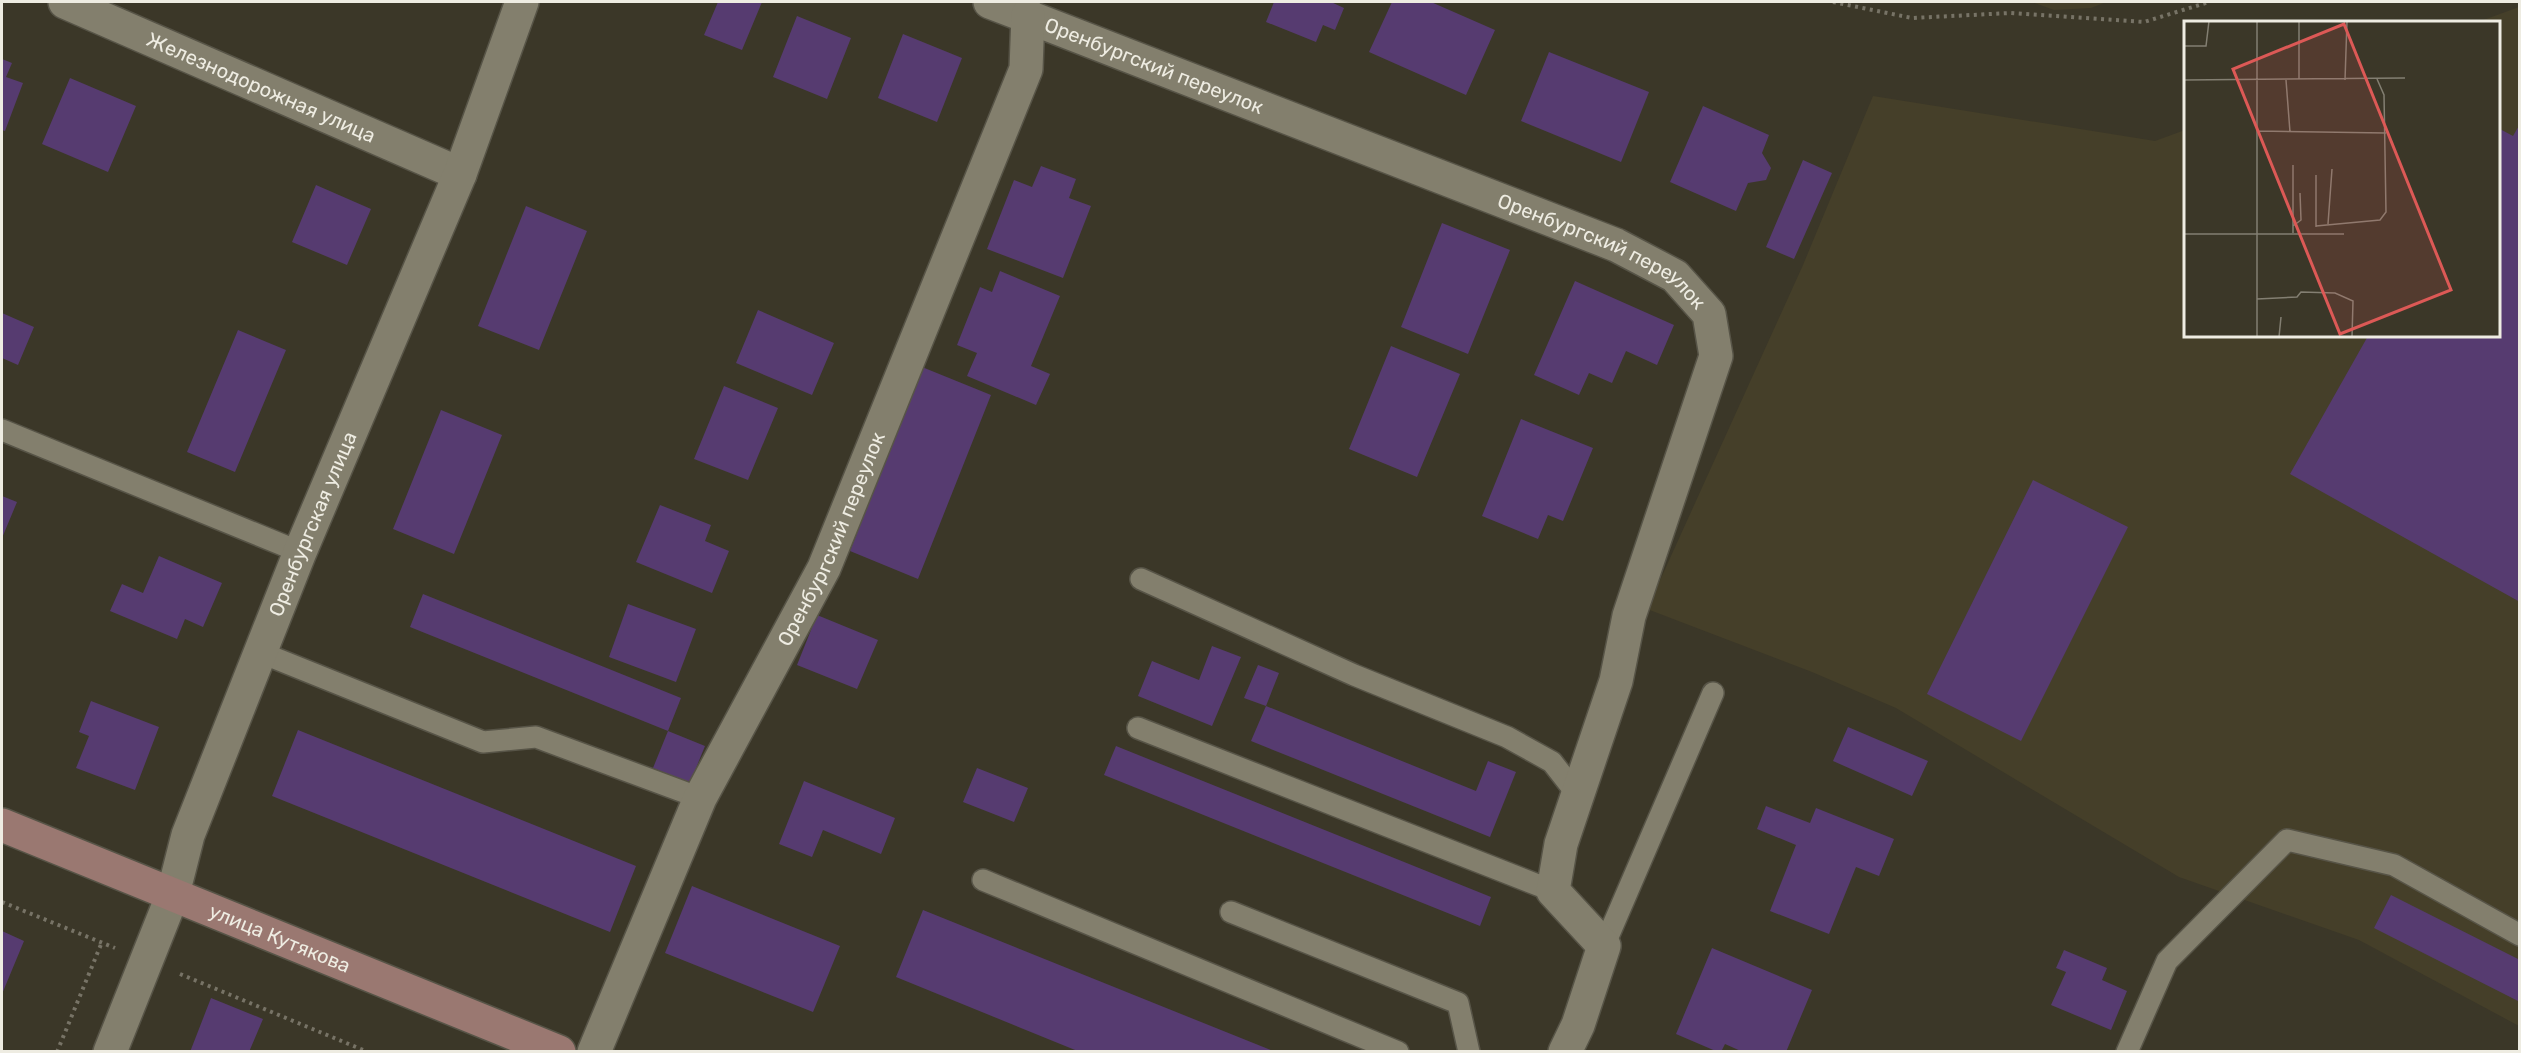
<svg xmlns="http://www.w3.org/2000/svg" width="2521" height="1053" font-family="Rubik,sans-serif">
<style>
.built{fill:#453f29}
.building{fill:#563b70}
.lines{fill:none;stroke-linecap:round;stroke-linejoin:round}
.service-casing{stroke:#575447;stroke-width:24}
.minor-casing{stroke:#575447;stroke-width:36}
.secondary-casing{stroke:#575447;stroke-width:36}
.path{stroke:#777366;stroke-width:4;stroke-dasharray:3 4.5;stroke-linecap:butt}
.service{stroke:#837f6d;stroke-width:21}
.minor{stroke:#837f6d;stroke-width:33}
.secondary{stroke:#9a7871;stroke-width:33}
.labels{text-anchor:middle;dominant-baseline:central;stroke-width:4.5;stroke-linejoin:round;paint-order:stroke}
.street-label{font-size:20px;fill:#eeece2;stroke:#312d1e}
.inset-road{fill:none;stroke:#837f72;stroke-width:1.5}
.view{fill:#dc5956;fill-opacity:0.15;stroke:#dc5956;stroke-width:3}
.inset-edge{fill:none;stroke:#eeece2;stroke-width:3}
</style>
<rect width="100%" height="100%" fill="#3b3728"/>
<path class="built" d="M2032,2H2106L2091,8L2054,10Z
M2519,7V1026L2359,940L2179,877L1896,708L1812,672L1647,609L1803,265L1873,96L2155,141L2185,130V336H2498V22H2478Z"/>
<path class="building" d="M718,2H762L742,50L704,35Z
M1274,2H1331L1344,8L1335,30L1323,25L1316,42L1266,22Z
M1392,2H1431L1495,30L1466,95L1369,52Z
M797,16L851,38L827,99L773,77Z
M903,34L962,58L937,122L878,98Z
M1549,52L1649,92L1621,162L1521,121Z
M2,59L12,63L6,77L23,83L5,131L2,130Z
M70,78L136,106L108,172L42,144Z
M1703,106L1769,135L1762,153L1771,168L1766,180L1748,183L1736,211L1670,182Z
M2520,124V602L2290,474L2368,336H2498V128L2513,136Z
M1803,160L1832,173L1794,259L1766,247Z
M1041,166L1076,179L1069,198L1091,206L1063,278L987,249L1014,180L1032,187Z
M316,185L371,209L347,265L292,242Z
M526,206L587,231L539,350L478,326Z
M1442,223L1510,250L1468,354L1401,327Z
M1000,271L1060,296L1031,366L1050,374L1036,405L967,376L977,353L957,345L980,287L992,292Z
M1575,281L1674,325L1657,365L1626,351L1612,383L1589,373L1579,395L1534,375Z
M758,310L834,343L812,395L736,363Z
M2,313L34,327L18,365L2,358Z
M238,330L286,350L235,472L187,452Z
M1391,346L1460,374L1417,477L1349,449Z
M922,367L991,395L918,579L850,551Z
M724,386L778,408L748,480L694,459Z
M441,410L502,435L454,554L393,529Z
M1521,419L1593,448L1563,521L1548,515L1538,539L1482,516Z
M2033,480L2128,527L2021,741L1927,694Z
M2,496L17,502L2,538Z
M660,505L711,525L705,541L729,551L712,593L636,562Z
M159,556L222,583L203,627L185,619L177,639L110,611L122,584L143,593Z
M423,594L681,698L668,731L410,627Z
M628,604L696,629L676,682L609,657Z
M817,615L878,640L857,689L797,665Z
M1212,646L1241,657L1212,726L1138,696L1152,661L1199,680Z
M1258,665L1279,673L1266,706L1244,698Z
M91,701L159,727L135,790L76,768L89,736L79,732Z
M1266,706L1476,791L1488,761L1516,772L1490,837L1251,741Z
M1848,727L1928,761L1912,796L1833,761Z
M298,730L636,866L610,932L272,796Z
M668,731L705,746L690,783L653,768Z
M1116,746L1491,897L1480,926L1104,775Z
M977,768L1028,788L1014,822L963,802Z
M804,781L895,818L881,854L823,830L812,857L779,844Z
M1766,806L1810,823L1816,808L1894,839L1879,876L1856,867L1829,934L1770,911L1796,845L1757,829Z
M692,886L840,946L813,1012L665,953Z
M2391,895L2520,960V1002L2374,928Z
M923,910L1273,1051V1052H1080L896,977Z
M2,931L24,941L2,994Z
M1712,948L1812,990L1786,1052H1743L1725,1044L1721,1052H1718L1676,1034Z
M2064,950L2107,968L2102,980L2127,991L2111,1030L2051,1005L2066,972L2056,968Z
M211,998L263,1019L249,1052H190Z"/>
<g class="lines">
<g class="service-casing">
<path id="service" d="M2,430L300,552
M1141,579L1354,675L1507,737L1552,762L1577,794
M262,653L483,742L536,737L700,798
M1138,728L1553,891
M983,880L1398,1052
M1231,912L1458,1003L1469,1052
M1604,946L1713,693
M2127,1052L2167,961L2287,840L2394,865L2520,935"/>
</g>
<g class="minor-casing">
<g id="minor">
<path id="s1" d="M65,2L460,174"/>
<path id="s2" d="M990,2L1616,245L1675,276L1709,314L1716,356L1629,616L1616,681L1561,844L1553,891L1604,946L1578,1025L1565,1052"/>
<path id="s3" d="M110,1052L173,894L188,835L300,552L460,174L522,2"/>
<path id="s4" d="M594,1052L700,798L824,568L1026,69L1028,15"/>
</g>
</g>
<g class="secondary-casing">
<g id="secondary">
<path id="s5" d="M2,825L559,1052"/>
</g>
</g>
<path class="path" d="M1833,2L1912,18L2011,13L2144,22L2209,2
M2,902L115,948
M180,974L368,1052
M57,1052L102,942"/>
<use href="#service" class="service"/>
<use href="#minor" class="minor"/>
<use href="#secondary" class="secondary"/>
</g>
<g class="labels">
<g class="street-label">
<text stroke="none"><textPath href="#s2" startOffset="176">Оренбургский переулок</textPath></text>
<text stroke="none"><textPath href="#s1" startOffset="214">Железнодорожная улица</textPath></text>
<text stroke="none"><textPath href="#s2" startOffset="662">Оренбургский переулок</textPath></text>
<text stroke="none"><textPath href="#s3" startOffset="566">Оренбургская улица</textPath></text>
<text stroke="none"><textPath href="#s4" startOffset="566">Оренбургский переулок</textPath></text>
<text stroke="none"><textPath href="#s5" startOffset="300">улица Кутякова</textPath></text>
</g>
</g>
<g transform="translate(2184 21)">
<rect width="316" height="316" fill="#3b3728"/>
<path class="inset-road" d="M0,25H22L25,0M115,58V0M0,59L221,57M102,59L106,111M161,59L163,0M73,110L202,112M144,203L148,148M109,205L117,199L116,172M132,205L196,199L202,191L200,74L193,58M132,206V154M109,212V144M0,213H160M73,278L113,276L117,271L151,272L169,280L168,316M73,316V0M95,316L97,296"/>
<path class="view" d="M160,3L267,269L156,313L49,48Z"/>
<rect width="316" height="316" class="inset-edge"/>
</g>
<rect width="2521" height="1053" fill="none" stroke="#eeece2" stroke-width="6"/>
</svg>
